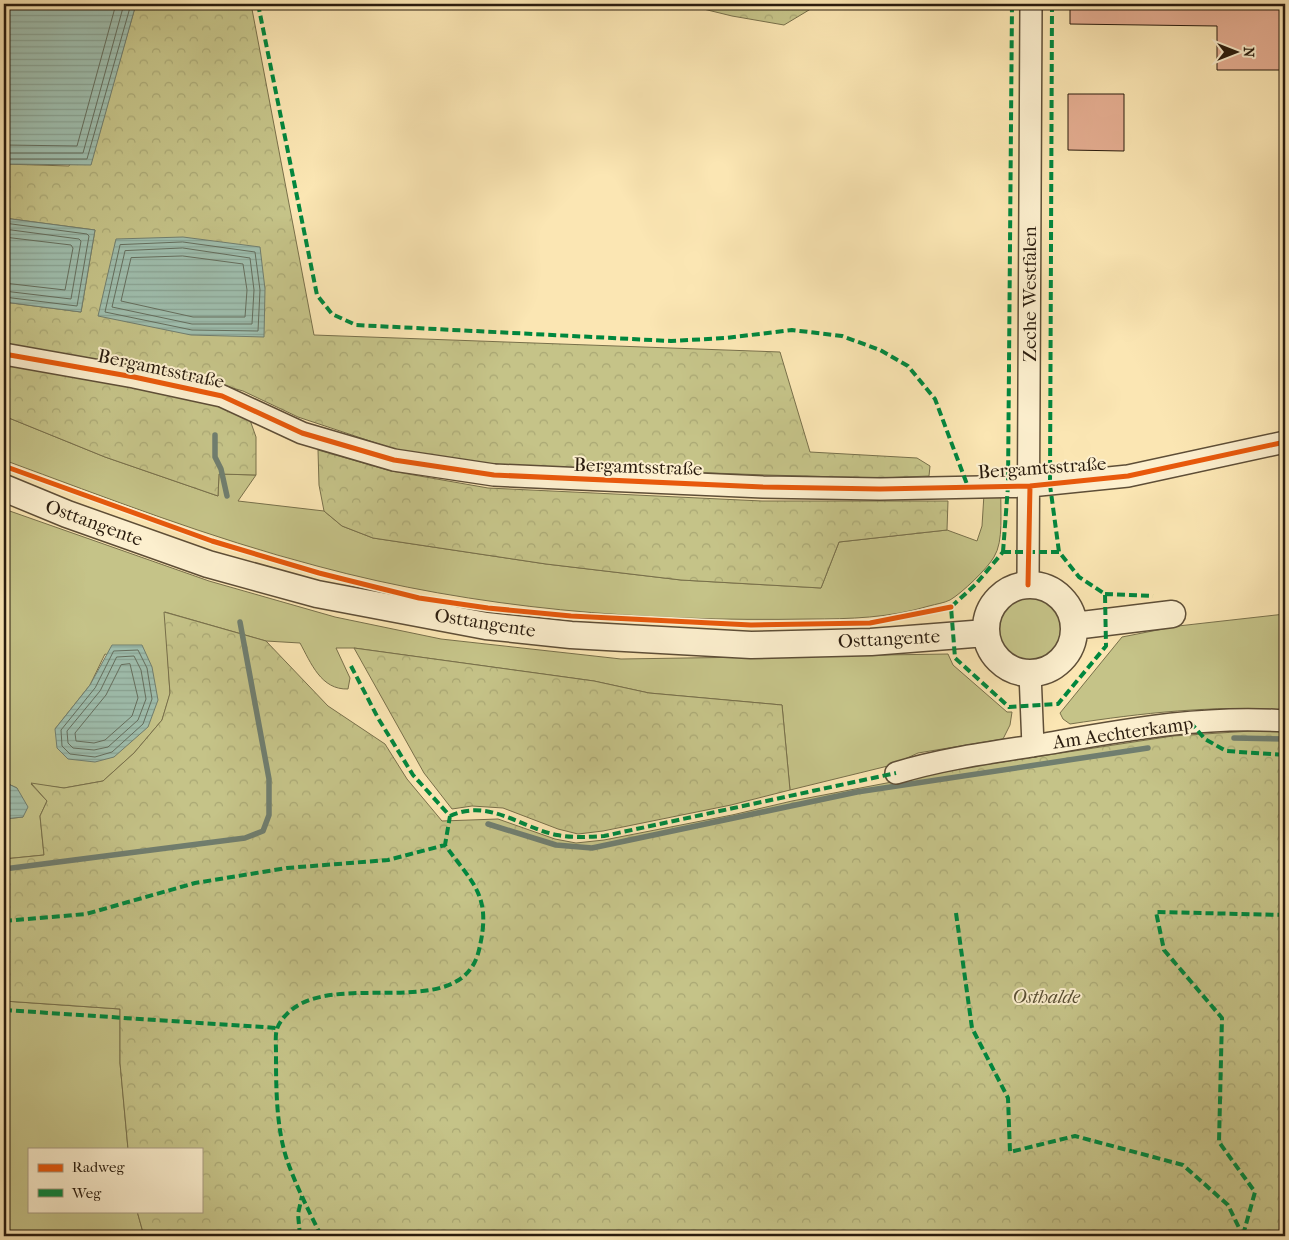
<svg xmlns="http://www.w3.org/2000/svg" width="1289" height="1240" font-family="'IM FELL French Canon',serif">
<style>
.grass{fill:#c5c388;stroke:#78704b;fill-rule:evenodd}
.forest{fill:url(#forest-crowns);stroke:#78704b}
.water{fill:url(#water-rules);stroke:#707e6f}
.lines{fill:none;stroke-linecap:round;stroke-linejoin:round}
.shore{stroke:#646e5e;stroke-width:1}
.stream{stroke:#707e6f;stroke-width:5.5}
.building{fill:#e6af93;stroke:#2a1c0e}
.minor-casing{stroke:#5e4e37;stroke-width:24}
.tertiary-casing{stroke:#5e4e37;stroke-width:29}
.minor{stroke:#fcefce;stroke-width:21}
.tertiary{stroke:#fcefce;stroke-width:26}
.quiet{stroke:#00873e;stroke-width:4;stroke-dasharray:8 4;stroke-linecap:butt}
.cycleway-casing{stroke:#fcefce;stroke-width:8}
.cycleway{stroke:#e8590c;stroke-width:5}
.labels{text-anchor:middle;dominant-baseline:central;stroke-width:4;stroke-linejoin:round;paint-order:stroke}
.street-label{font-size:19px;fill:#2a1c0e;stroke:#fcefce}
.park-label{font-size:19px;font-style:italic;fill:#584e33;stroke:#fcefce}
</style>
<defs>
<pattern id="forest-crowns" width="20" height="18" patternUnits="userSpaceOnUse" patternTransform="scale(1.25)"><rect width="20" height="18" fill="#c5c388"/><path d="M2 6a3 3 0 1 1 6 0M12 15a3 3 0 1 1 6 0" fill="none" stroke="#a9a774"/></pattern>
<pattern id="water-rules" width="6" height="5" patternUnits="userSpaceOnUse" patternTransform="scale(1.25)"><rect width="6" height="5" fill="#9fbfaf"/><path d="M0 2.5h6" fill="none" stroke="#89a495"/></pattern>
</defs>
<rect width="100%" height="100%" fill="#fbe6b3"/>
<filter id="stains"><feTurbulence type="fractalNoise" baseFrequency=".004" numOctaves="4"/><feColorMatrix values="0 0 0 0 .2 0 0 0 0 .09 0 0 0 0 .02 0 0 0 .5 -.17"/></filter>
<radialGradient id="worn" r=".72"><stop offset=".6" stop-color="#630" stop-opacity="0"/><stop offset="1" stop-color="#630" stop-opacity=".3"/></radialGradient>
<path class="grass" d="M4,416L105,457L218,496L219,474L256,475L238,501L324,511L342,526L373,538L546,564L681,580L821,588L839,542L947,530L977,541L982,526L984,494L1001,492C1000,511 1004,541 994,557C987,569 962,593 950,600C944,603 936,604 929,606C889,618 850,619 809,619C644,622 476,609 317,566C210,538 107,498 4,460Z
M4,509L209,581L335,617L441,639L621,659L948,654L953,665L1007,712H1012L1010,725L1003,739L918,753L892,765L790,790L782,705L649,693L594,681L354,648H336L350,678L348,689C321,690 311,663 300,643L266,641L165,612L170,694L162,720L134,753L103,781L64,788L31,784L47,801L40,816L44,855L4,859V819L23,817L17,788L4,782ZM105,654L152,667L55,729L90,685Z
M995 629a35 35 0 1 1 70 0a35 35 0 1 1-70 0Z
M1285,614V710C1213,705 1142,713 1070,724L1063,719L1060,713L1122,637L1178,626Z
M4,1001L120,1009V1063L128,1149H29V1211H137L144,1236H4Z"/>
<path class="forest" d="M136,4H251L314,335L780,352L810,452L917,458L930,466L929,476L881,478L766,475L497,465L397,450L298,417L243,391L184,374L4,346V302L81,312L95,230L4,218V164L69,166L117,70Z
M683,4H819L784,25L732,16Z
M4,361L132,385L219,405L250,420L256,437V475L219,474L218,496L105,457L4,416Z
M318,450L391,471L488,488L762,501H948L947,530L839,542L821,588L681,580L546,564L373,538L342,526L324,511L319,485Z
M164,612L266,641L328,706L385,744L407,779L442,821L498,819L555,839L576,843L604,840L732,815L792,801L976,766L1173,736L1267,730L1285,731V1236H144L137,1211H201V1149H128L120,1063V1009L4,1001V859L44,855L40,816L47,801L31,783L64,788L103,781L134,753L162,720L170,693Z
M354,648L594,681L649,693L782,705L790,790L731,805L603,831L578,834L558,829L503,808L472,806L452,809L424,773Z"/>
<path class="water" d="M4,4H136L91,165L4,164Z
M4,218L95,230L81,312L4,302Z
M183,237L260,247L265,289L264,337L191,335L98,316L116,239Z
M112,645H142L152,667L158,700L148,727L114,757L95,762L68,759L57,748L55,729L90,685Z
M4,782L17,788L28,807L23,817L4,819Z"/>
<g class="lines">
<path class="shore" d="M4,145L77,146L116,4
M4,153H83L124,4
M4,159H87L131,4
M4,223L87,234L89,236L77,306L4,297
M4,229L79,239L81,241L71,299L4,291
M4,237L71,245L73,248L65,290L4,283
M183,242L255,252L260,290L258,331L192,330L105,312L120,245Z
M183,248L250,258L254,290L252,324H192L112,307L125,251Z
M183,256L243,264L247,290L245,317H193L121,301L131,258Z
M114,651L138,650L147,668L152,699L143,724L112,752L95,757L70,754L62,746L61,730L95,688Z
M117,657L134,656L141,670L146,699L138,720L108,747L94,750L73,748L68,743L67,731L100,691Z
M130,664L138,698L132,716L105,740L94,743L76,741L75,733L106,695L121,665Z"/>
<path class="stream" d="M215,435V457L221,469L227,496
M1234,738L1285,739
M488,824L556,845L592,848L857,792L1148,748
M4,869L245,838L263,831L269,815V779L240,622"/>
</g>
<path class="building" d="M1070,4H1285V70H1217V26L1070,24Z
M1068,94H1124V151L1068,150Z"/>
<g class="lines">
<g class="minor-casing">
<path id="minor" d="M4,354L134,377L222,396L302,433L394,460L494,475L763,487L880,489L1030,486L1128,476L1285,442
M1028,585L1031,4
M1030,673L1033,746
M896,773C945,758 995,752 1045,744C1125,730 1204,715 1285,721"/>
</g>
<g class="tertiary-casing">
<path id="tertiary" d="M4,488L67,514L208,564L317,594L486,626L571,635L751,645L871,642L986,633
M986 629a44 44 0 1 1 88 0a44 44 0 1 1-88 0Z
M1074,626L1172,614"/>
</g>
<use href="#minor" class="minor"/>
<use href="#tertiary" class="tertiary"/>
<path class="quiet" d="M258,4L317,295L332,314L356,325L671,341L726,338L792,330L842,336L880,350L908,366L935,399L968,487
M1052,4L1050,485L1059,552
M1003,552L1008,486L1012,4
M1003,552H1059L1079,577L1105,594L1106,646L1058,704L1009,707L955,658L951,607L975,585Z
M1105,594L1153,596
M351,666L378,718L413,775L450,816
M1190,722L1205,739L1226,751L1285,755
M450,816C489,798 521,828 557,835C573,838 588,837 604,836L896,773
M956,913L972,1028L1008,1098L1010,1152L1075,1136L1183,1165L1228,1205L1243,1236
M4,921L86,914L195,883L287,868L388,860L445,845
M4,1010L277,1028
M1243,1235L1255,1192L1219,1142L1222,1018L1164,950L1156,912L1285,915
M300,1236L298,1214L302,1196
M321,1236C309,1211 296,1186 287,1160C276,1127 276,1087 276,1051C276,1044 275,1035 277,1029C278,1025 282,1019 285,1016C329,965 461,1027 479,950C492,896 474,885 445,845L450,816"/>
<g class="cycleway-casing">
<path id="cycleway" d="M4,354L134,377L222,396L302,433L394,460L494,475L763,487L880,489L1030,486L1128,476L1285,442
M4,466L212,541L319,573L419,598L488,608L571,616L751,625L870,623L951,607
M1028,585L1030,486"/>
</g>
<use href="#cycleway" class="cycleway"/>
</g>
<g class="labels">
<g class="street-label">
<text transform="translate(1030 294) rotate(-90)">Zeche Westfalen</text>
<text transform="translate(161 369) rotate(12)">Bergamtsstraße</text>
<text transform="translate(638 467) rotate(2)">Bergamtsstraße</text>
<text transform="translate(1042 468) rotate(-4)">Bergamtsstraße</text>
<text transform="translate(94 523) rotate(20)">Osttangente</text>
<text transform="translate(485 623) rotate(9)">Osttangente</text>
<text transform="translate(889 639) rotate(-3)">Osttangente</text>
<text transform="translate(1123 733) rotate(-8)">Am Aechterkamp</text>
</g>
<g class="park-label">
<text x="1046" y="997">Osthalde</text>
</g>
</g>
<rect width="1289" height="1240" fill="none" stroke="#fbe6b3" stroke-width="20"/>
<rect x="5" y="5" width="1279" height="1230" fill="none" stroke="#2a1c0e" stroke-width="2.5"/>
<rect x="10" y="10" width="1269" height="1220" fill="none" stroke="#2a1c0e"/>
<rect x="28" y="1148" width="175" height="65" fill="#fcefce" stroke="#a89b81"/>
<rect x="38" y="1164" width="25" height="8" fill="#e8590c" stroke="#a89b81"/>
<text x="72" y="1172" font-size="15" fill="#2a1c0e">Radweg</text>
<rect x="38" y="1189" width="25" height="8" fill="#00873e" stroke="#a89b81"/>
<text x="72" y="1198" font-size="15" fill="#2a1c0e">Weg</text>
<g transform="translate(1236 52) rotate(90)" stroke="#fcefce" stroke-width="4" paint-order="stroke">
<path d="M0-4L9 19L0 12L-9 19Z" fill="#2a1c0e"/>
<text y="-8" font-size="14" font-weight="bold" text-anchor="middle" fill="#2a1c0e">N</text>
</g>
<rect width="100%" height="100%" filter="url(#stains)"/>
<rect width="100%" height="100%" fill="url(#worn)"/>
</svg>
